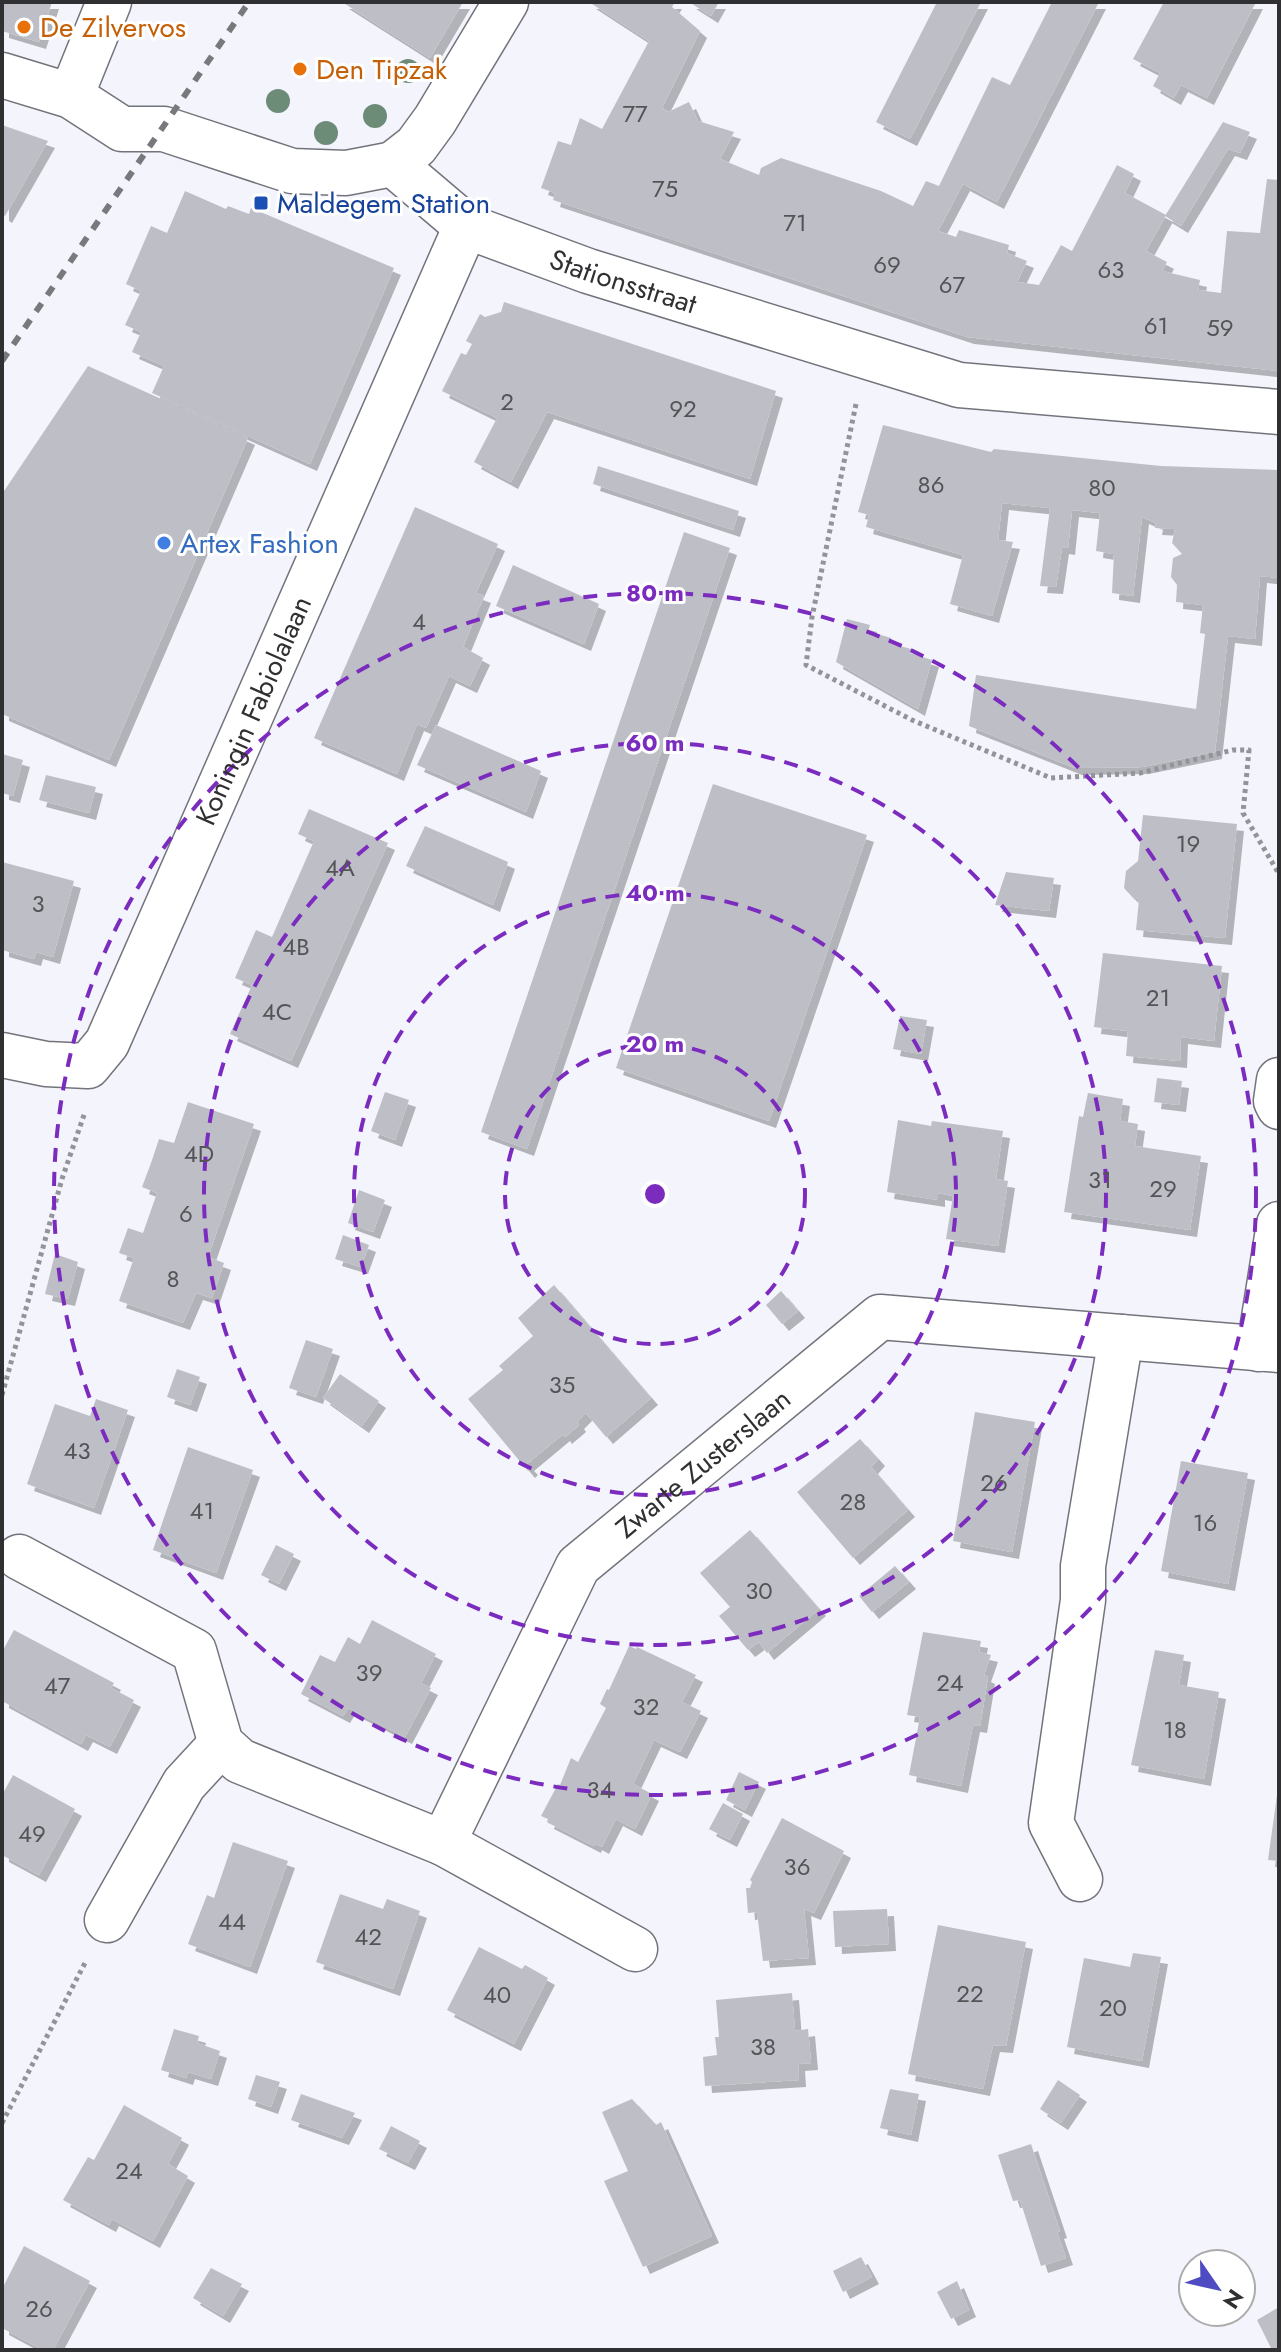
<svg xmlns="http://www.w3.org/2000/svg" width="1281" height="2352" font-family="Jost,sans-serif">
<style>
.building{fill:#bebfc6;filter:url(#shadow)}
.lines{fill:none;stroke-linecap:round;stroke-linejoin:round}
.street-casing{stroke:#73747b;stroke-width:47}
.secondary-casing{stroke:#73747b;stroke-width:47}
.path{stroke:#939499;stroke-width:5;stroke-dasharray:4 4;stroke-linecap:butt}
.street{stroke:#fff;stroke-width:44}
.secondary{stroke:#fff;stroke-width:44}
.rail{stroke:#78797d;stroke-width:6;stroke-dasharray:10 10;stroke-linecap:butt}
.tree{fill:#6d8c78}
.ring{fill:none;stroke:#7b2cbf;stroke-width:4;stroke-dasharray:14 10}
.food-dot{fill:#e8710a;stroke:#fff;stroke-width:3}
.transit-dot{fill:#1a4fb4;stroke:#fff;stroke-width:3}
.shop-dot{fill:#3f7fe0;stroke:#fff;stroke-width:3}
.labels{text-anchor:middle;dominant-baseline:central;stroke-width:6;stroke-linejoin:round;paint-order:stroke}
.number-label{font-size:24px;fill:#545458}
.food-label{font-size:28px;fill:#c56008;stroke:#fff;text-anchor:start}
.transit-label{font-size:28px;fill:#164399;stroke:#fff;text-anchor:start}
.street-label{font-size:28px;fill:#303033;stroke:#fff}
.shop-label{font-size:28px;fill:#366cbe;stroke:#fff;text-anchor:start}
.centre{fill:#7b2cbf;stroke:#fff;stroke-width:4}
.ring-label{font-size:24px;text-anchor:middle;font-weight:bold;fill:#7b2cbf;stroke:#fff;stroke-width:6;stroke-linejoin:round;paint-order:stroke}
</style>
<defs>
<filter id="shadow"><feDropShadow dx="7" dy="7" stdDeviation="0" flood-color="#0004"/></filter>
</defs>
<rect width="100%" height="100%" fill="#f3f4fc"/>
<path class="building" d="M2,2H52L39,42L2,31Z
M342,2H463L430,58Z
M589,2H675L672,7L700,31L662,108L668,112L689,102L698,121L734,132L720,159L759,175L761,168L781,158L881,191L913,206L926,181L939,186L992,77L1010,85L1052,2H1099L997,202L963,184L938,231L956,237L959,230L1009,245L1007,253L1027,261L1017,282L1039,285L1061,245L1072,251L1117,165L1134,174L1125,193L1166,215L1146,251L1167,262L1162,271L1200,280L1198,290L1221,293L1227,231L1260,233L1267,179L1279,180V371L967,337L553,200L555,193L541,188L558,141L571,145L580,118L602,129L649,41Z
M689,2H719L711,16Z
M937,2H981L910,139L876,122Z
M1164,2H1256L1207,98L1181,85L1174,98L1153,86L1160,73L1133,59Z
M1223,122L1250,132L1240,153L1228,149L1181,226L1165,216Z
M2,125L48,141L5,216L2,214Z
M185,191L226,209L228,206L249,214L251,208L394,268L310,464L152,393L164,366L132,352L141,332L125,325L141,291L126,284L151,226L167,233Z
M504,302L776,391L750,479L547,412L511,482L474,462L497,418L442,391L461,353L466,355L472,344L466,341L480,314L485,317L501,312Z
M88,366L248,438L109,760L2,714V494Z
M883,425L991,452L994,449L1161,466L1279,470V578L1260,576L1255,639L1228,636L1215,752L1142,767L1075,768L969,726L976,675L1196,709L1205,634L1200,633L1203,605L1176,602L1177,585L1171,577L1173,558L1182,554L1172,543L1175,529L1155,528L1156,523L1142,517L1133,596L1112,593L1114,554L1096,551L1100,513L1072,510L1068,548L1062,547L1056,587L1040,586L1050,508L1002,503L998,540L1013,542L992,616L950,604L963,555L866,527L869,515L858,512Z
M598,466L739,511L733,530L593,484Z
M415,507L498,544L476,593L484,596L463,647L483,658L470,686L449,676L426,728L417,724L397,774L314,738Z
M684,532L730,548L527,1149L481,1132Z
M513,565L599,604L584,644L496,606Z
M847,619L870,625L868,631L891,638L890,643L911,649L910,653L932,660L918,709L836,662Z
M436,725L541,771L526,812L417,765Z
M2,754L23,760L13,796L2,793Z
M46,775L96,787L89,813L39,800Z
M713,784L867,835L769,1121L616,1068Z
M309,809L388,843L291,1061L230,1034L252,985L235,978L256,930L272,937L314,841L298,834Z
M1143,815L1237,824L1225,938L1136,930L1139,900H1135L1124,888L1126,871L1138,861Z
M425,826L508,862L493,905L406,866Z
M2,862L74,881L53,957L36,952L34,959L2,950Z
M1006,872L1054,878L1049,911L995,905Z
M1103,953L1222,966L1214,1041L1181,1037L1180,1061L1126,1056L1128,1031L1094,1027Z
M900,1016L927,1020L921,1054L893,1049Z
M1157,1078L1182,1081L1179,1105L1154,1102Z
M385,1092L409,1100L395,1140L371,1131Z
M1088,1093L1123,1099L1120,1121L1138,1124L1135,1146L1201,1156L1190,1230L1064,1212L1079,1116L1083,1117Z
M188,1102L254,1124L208,1257L224,1263L212,1298L196,1293L183,1323L119,1301L134,1258L119,1253L128,1228L143,1233L157,1193L142,1187L151,1163L159,1139L174,1143Z
M898,1120L931,1126L932,1121L1003,1131L996,1179L1008,1181L998,1246L946,1239L953,1196L938,1193V1200L887,1192Z
M359,1190L385,1200L373,1232L348,1223Z
M343,1235L369,1245L361,1267L335,1259Z
M55,1254L78,1262L68,1299L45,1294Z
M554,1285L651,1398L606,1437L586,1413L577,1422L579,1425L565,1437L563,1434L527,1464L531,1468L528,1471L468,1399L503,1370L499,1366L533,1336L518,1318Z
M781,1291L798,1311L782,1324L766,1305Z
M306,1340L333,1349L316,1397L289,1388Z
M177,1369L200,1377L190,1405L167,1397Z
M340,1374L379,1401L362,1426L323,1398Z
M96,1399L128,1410L94,1508L27,1484L55,1404L90,1416Z
M975,1412L1035,1422L1012,1552L953,1541Z
M860,1439L878,1459L871,1467L908,1510L853,1558L797,1492Z
M188,1447L253,1470L216,1573L153,1550Z
M1181,1461L1248,1473L1228,1584L1161,1571Z
M750,1530L819,1609L767,1653L759,1642L748,1650L719,1616L730,1607L700,1573Z
M276,1545L294,1554L279,1584L261,1575Z
M895,1566L909,1582L872,1612L859,1596Z
M372,1620L436,1654L421,1683L431,1688L405,1737L348,1708L343,1716L301,1694L320,1655L335,1662L348,1637L360,1644Z
M14,1630L114,1683L111,1688L134,1700L110,1747L86,1735L81,1744L2,1701V1652Z
M923,1632L981,1641L979,1652L991,1655L984,1675L988,1677L980,1726L973,1725L961,1786L909,1775L920,1717L907,1715Z
M629,1646L636,1649L637,1647L696,1675L682,1702L701,1711L680,1752L654,1740L633,1784L652,1794L635,1829L616,1819L602,1847L595,1843L594,1846L547,1822L548,1819L541,1816L558,1784L560,1785L571,1758L578,1762L606,1708L600,1704L607,1689L609,1690Z
M1155,1650L1184,1655L1179,1685L1219,1692L1204,1779L1131,1765Z
M739,1772L759,1782L745,1810L726,1800Z
M13,1775L75,1809L39,1875L2,1855V1795Z
M1277,1795H1279V1861L1268,1860Z
M723,1803L743,1814L730,1840L709,1829Z
M782,1818L844,1851L814,1913L804,1909L809,1958L763,1961L757,1912L748,1913L746,1888H750L752,1882L750,1880Z
M233,1842L288,1861L250,1967L188,1944L207,1895L214,1898Z
M340,1894L383,1909L387,1899L420,1911L393,1989L316,1962Z
M887,1909L889,1944L835,1947L833,1911Z
M938,1925L1026,1942L1006,2046L993,2045L983,2089L908,2074Z
M479,1947L522,1969L525,1965L548,1978L514,2044L447,2010Z
M1133,1953L1161,1957L1142,2061L1067,2047L1084,1958L1130,1967Z
M792,1993L795,2031L808,2029L811,2063L798,2064L799,2080L705,2086L703,2057L717,2055L715,2037H719L716,2000Z
M174,2029L199,2036L197,2043L220,2051L211,2079L188,2072L186,2078L161,2070Z
M256,2075L280,2082L271,2107L248,2099Z
M1058,2080L1080,2095L1061,2123L1040,2109Z
M890,2089L919,2094L911,2135L880,2128Z
M301,2094L355,2113L342,2138L291,2120Z
M632,2099L656,2125L661,2122L712,2236L643,2267L604,2181L628,2171L602,2112Z
M124,2105L182,2138L168,2164L188,2176L153,2241L112,2219L109,2225L63,2200L88,2157L94,2160Z
M391,2126L420,2141L408,2163L379,2149Z
M1031,2144L1060,2231L1057,2232L1066,2258L1041,2266L1020,2200L1013,2201L998,2155Z
M24,2246L90,2281L53,2350H43L2,2328V2289Z
M861,2257L872,2277L843,2292L833,2271Z
M211,2268L242,2284L223,2316L193,2298Z
M957,2281L969,2310L951,2319L937,2292Z
M1279,2307V2350H1272L1257,2320Z"/>
<g class="lines">
<g class="street-casing">
<g id="street">
<path d="M71,96L109,2"/>
<path d="M393,164L416,146L435,120L506,2"/>
<path id="s1" d="M2,1055L46,1064L88,1066L107,1043L466,226"/>
<path d="M1279,1080L1276,1101L1279,1107"/>
<path d="M1259,1349L1279,1224"/>
<path id="s2" d="M19,1557L194,1651L221,1744L240,1761L443,1843L578,1566L880,1317L1279,1350"/>
<path d="M443,1843L635,1949"/>
<path d="M1080,1879L1051,1823L1083,1600V1566L1121,1337"/>
<path d="M107,1920L184,1784L221,1744"/>
</g>
</g>
<g class="secondary-casing">
<g id="secondary">
<path id="s3" d="M2,75L71,96L122,129H164L292,171L346,173L393,164L466,226L588,271L959,385L1279,412"/>
</g>
</g>
<path class="path" d="M856,404L812,617L806,665L912,720L1051,778L1140,773L1233,750H1249L1243,813L1279,874
M2,1395L62,1179L85,1112
M2,2123L86,1961"/>
<use href="#street" class="street"/>
<use href="#secondary" class="secondary"/>
<path class="rail" d="M2,361L249,2"/>
</g>
<g class="tree">
<circle cx="408" cy="71" r="12"/>
<circle cx="278" cy="101" r="12"/>
<circle cx="375" cy="116" r="12"/>
<circle cx="326" cy="133" r="12"/>
</g>
<g class="ring">
<circle cx="655" cy="1194" r="150"/>
<circle cx="655" cy="1194" r="301"/>
<circle cx="655" cy="1194" r="451"/>
<circle cx="655" cy="1194" r="601"/>
</g>
<g class="food-dot">
<circle cx="24" cy="27" r="8"/>
<circle cx="300" cy="69" r="8"/>
</g>
<rect class="transit-dot" x="253" y="195" width="16" height="16" rx="4"/>
<circle class="shop-dot" cx="164" cy="543" r="8"/>
<g class="labels">
<g class="number-label">
<text x="635" y="113">77</text>
<text x="665" y="188">75</text>
<text x="795" y="222">71</text>
<text x="887" y="264">69</text>
<text x="1111" y="269">63</text>
<text x="952" y="284">67</text>
<text x="1156" y="325">61</text>
<text x="1220" y="327">59</text>
<text x="507" y="401">2</text>
<text x="683" y="408">92</text>
<text x="931" y="484">86</text>
<text x="1102" y="487">80</text>
<text x="419" y="621">4</text>
<text x="1188" y="843">19</text>
<text x="340" y="867">4A</text>
<text x="38" y="903">3</text>
<text x="296" y="946">4B</text>
<text x="1158" y="997">21</text>
<text x="277" y="1011">4C</text>
<text x="199" y="1153">4D</text>
<text x="1100" y="1179">31</text>
<text x="1163" y="1188">29</text>
<text x="186" y="1213">6</text>
<text x="173" y="1278">8</text>
<text x="562" y="1384">35</text>
<text x="77" y="1450">43</text>
<text x="994" y="1482">26</text>
<text x="853" y="1501">28</text>
<text x="202" y="1510">41</text>
<text x="1205" y="1522">16</text>
<text x="759" y="1590">30</text>
<text x="369" y="1672">39</text>
<text x="950" y="1682">24</text>
<text x="57" y="1685">47</text>
<text x="646" y="1706">32</text>
<text x="1175" y="1729">18</text>
<text x="600" y="1789">34</text>
<text x="32" y="1833">49</text>
<text x="797" y="1866">36</text>
<text x="232" y="1921">44</text>
<text x="368" y="1936">42</text>
<text x="970" y="1993">22</text>
<text x="497" y="1994">40</text>
<text x="1113" y="2007">20</text>
<text x="763" y="2046">38</text>
<text x="129" y="2170">24</text>
<text x="39" y="2308">26</text>
</g>
<g class="food-label">
<text x="40" y="27">De Zilvervos</text>
<text x="316" y="69">Den Tipzak</text>
</g>
<g class="transit-label">
<text x="277" y="203">Maldegem Station</text>
</g>
<g class="street-label">
<text stroke="none"><textPath href="#s3" startOffset="674">Stationsstraat</textPath></text>
<text stroke="none"><textPath href="#s1" startOffset="480">Koningin Fabiolalaan</textPath></text>
<text stroke="none"><textPath href="#s2" startOffset="1010">Zwarte Zusterslaan</textPath></text>
</g>
<g class="shop-label">
<text x="180" y="543">Artex Fashion</text>
</g>
</g>
<circle cx="655" cy="1194" r="12" class="centre"/>
<g class="ring-label">
<text x="655" y="601">80 m</text>
<text x="655" y="751">60 m</text>
<text x="655" y="901">40 m</text>
<text x="655" y="1052">20 m</text>
</g>
<rect width="1281" height="2352" fill="none" stroke="#303033" stroke-width="8"/>
<g transform="translate(1217 2288) rotate(124)"><circle r="38" fill="#ffffff" stroke="#acacad" stroke-width="2"/>
<path d="M0-6L14 30L0 20L-14 30Z" fill="#4f4bc2"/>
<text y="-12" font-size="22" font-weight="bold" text-anchor="middle" fill="#303033">N</text>
</g>
</svg>
